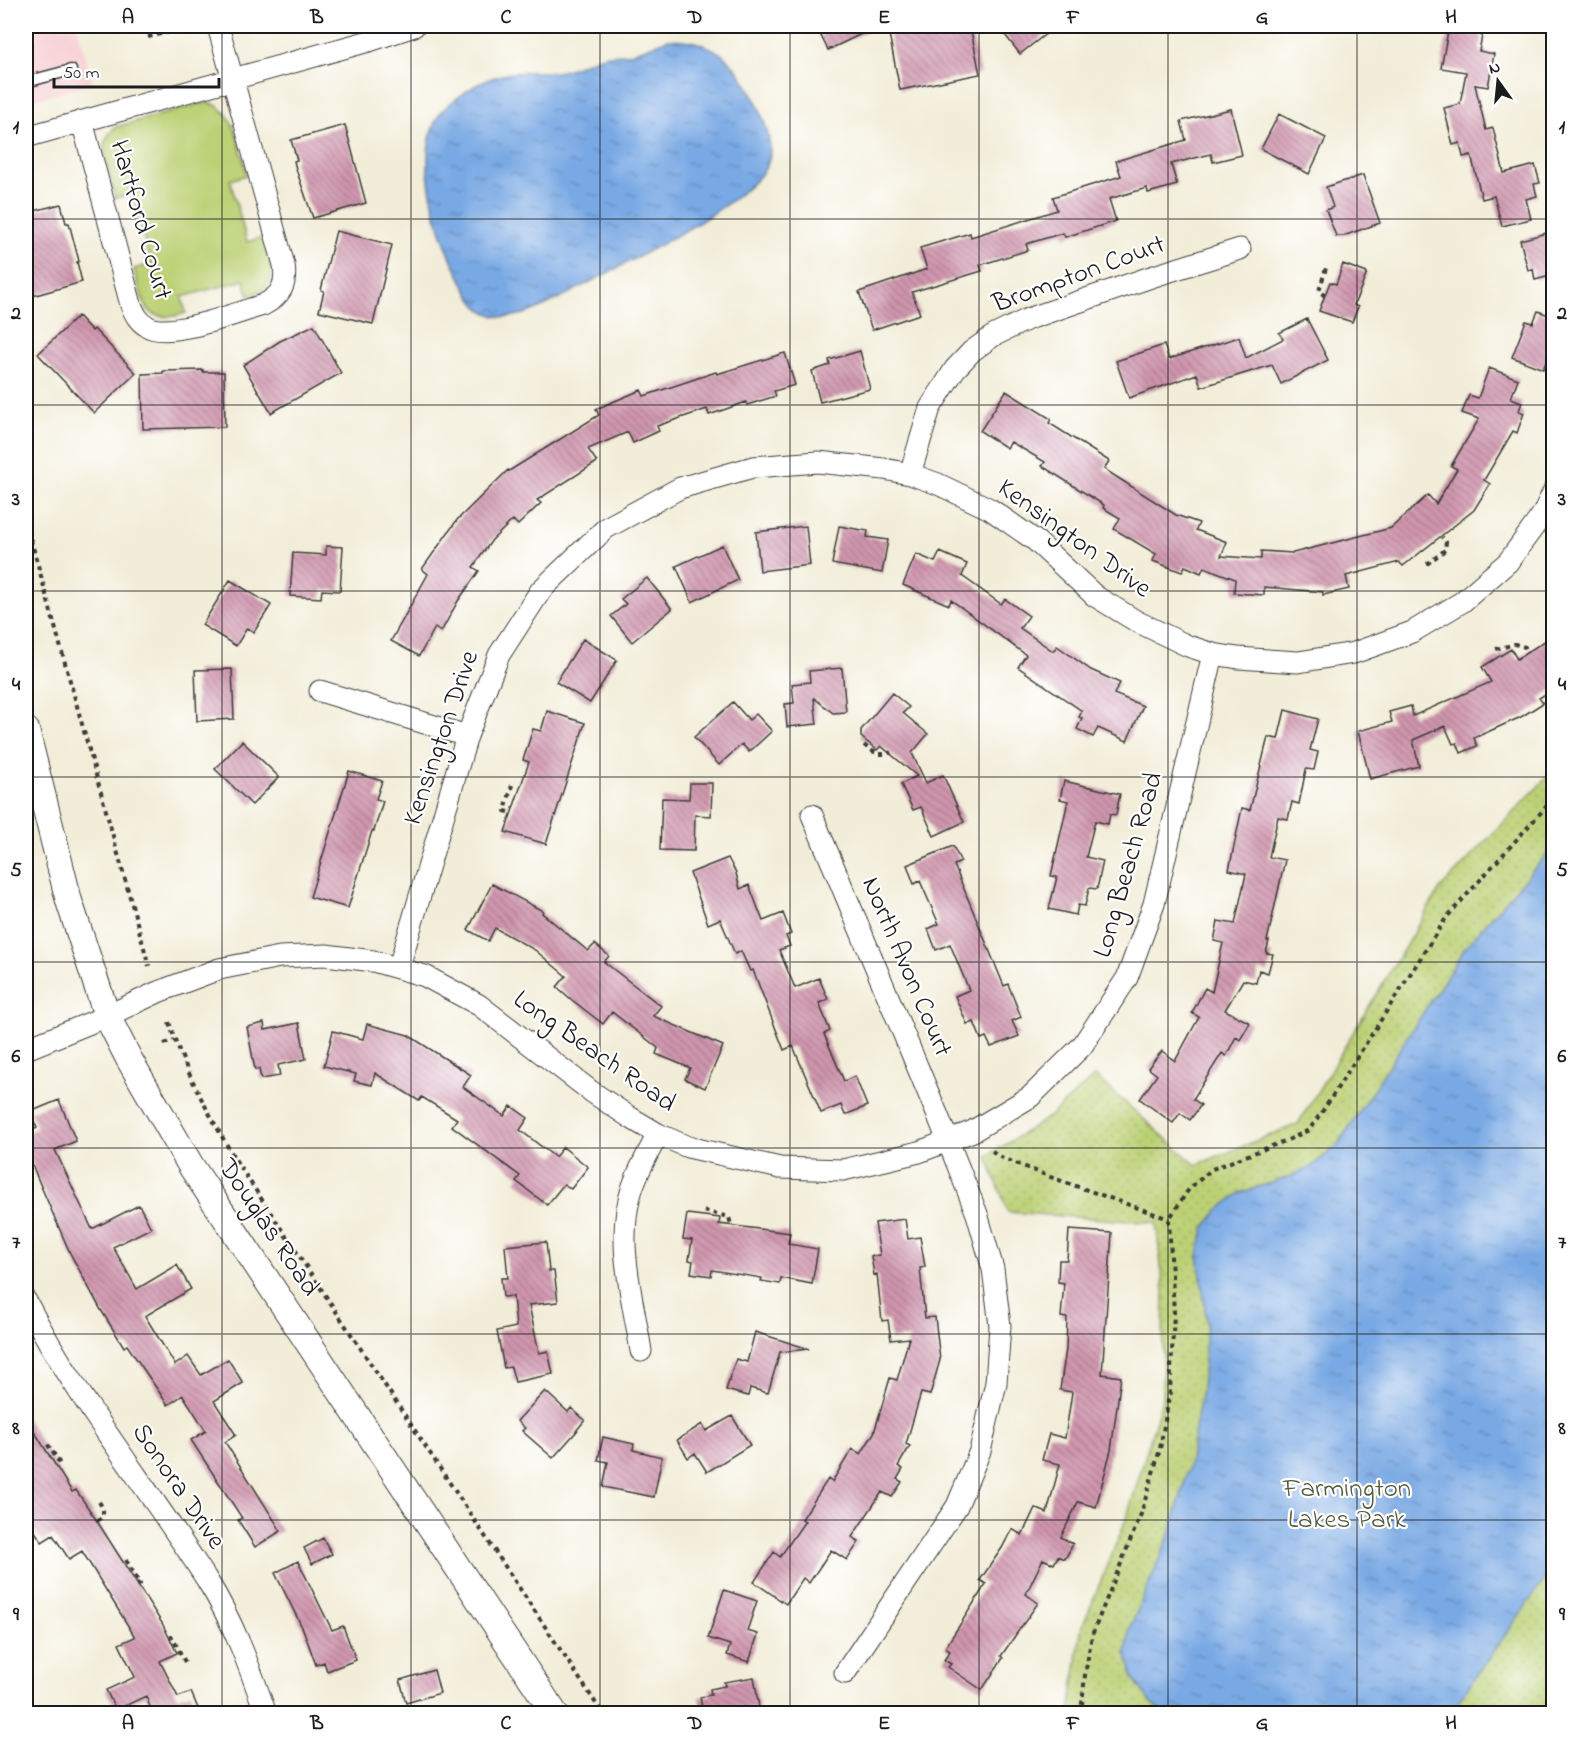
<svg xmlns="http://www.w3.org/2000/svg" width="1579" height="1739" font-family="'Indie Flower',sans-serif">
<style>
.built{fill:#f7cfd3}
.green{fill:#bcd074;stroke:#6c7648;stroke-width:1.5}
.park{fill:url(#park-dots);stroke:#6c7648;stroke-width:1.5}
.water{fill:url(#water-ripples);stroke:#4a6280;stroke-width:1.5}
.building{fill:url(#building-back-hatch)}
.lines{fill:none;stroke-linecap:round;stroke-linejoin:round}
.service-casing{stroke:#3c3b38;stroke-width:13}
.minor-casing{stroke:#3c3b38;stroke-width:23}
.tertiary-casing{stroke:#3c3b38;stroke-width:28}
.path{stroke:#3c3b38;stroke-width:4;stroke-dasharray:4.5 4.5;stroke-linecap:butt}
.service{stroke:#fff;stroke-width:10}
.minor{stroke:#fff;stroke-width:21}
.tertiary{stroke:#fff;stroke-width:26}
.grid{fill:none;stroke:#1c1c1c;stroke-width:1.5;stroke-opacity:0.55}
.labels{text-anchor:middle;dominant-baseline:central;stroke-width:4.5;stroke-linejoin:round;paint-order:stroke}
.street-label{font-size:27px;fill:#1c1c1c;stroke:#fff}
.park-label{font-size:27px;fill:#545b3b;stroke:#fff}
.neatline{fill:none;stroke:#1c1c1c;stroke-width:2}
.grid-label{font-size:20px;text-anchor:middle;font-weight:bold;fill:#1c1c1c}
</style>
<defs>
<pattern id="park-dots" width="8" height="8" patternUnits="userSpaceOnUse" patternTransform="scale(1.5)"><rect width="8" height="8" fill="#bcd074"/><path d="M2 2h.1M6 6h.1" fill="none" stroke="#a1b264" stroke-width="1.8" stroke-linecap="round"/></pattern>
<pattern id="water-ripples" width="26" height="14" patternUnits="userSpaceOnUse" patternTransform="scale(1.5)"><rect width="26" height="14" fill="#79a9e4"/><path d="M2 4q2-2 4 0t4 0M15 11q2-2 4 0t4 0" fill="none" stroke="#6289b8"/></pattern>
<pattern id="building-back-hatch" width="6" height="6" patternUnits="userSpaceOnUse" patternTransform="scale(1.5)"><rect width="6" height="6" fill="#d096ae"/><path d="M-1 5l2 2M0 0l6 6M5-1l2 2" fill="none" stroke="#a87a8d"/></pattern>
</defs>
<rect width="100%" height="100%" fill="#fff"/>
<filter id="ink" filterUnits="userSpaceOnUse"><feTurbulence type="fractalNoise" baseFrequency=".0167" numOctaves="2"/><feDisplacementMap in="SourceGraphic" scale="12" xChannelSelector="R" yChannelSelector="G"/><feConvolveMatrix kernelMatrix="1 2 1 2 8 2 1 2 1" color-interpolation-filters="sRGB"/></filter>
<filter id="wash" filterUnits="userSpaceOnUse"><feTurbulence type="fractalNoise" baseFrequency=".008" numOctaves="4" result="noise"/><feDisplacementMap in="SourceGraphic" scale="24" xChannelSelector="R" yChannelSelector="G"/><feGaussianBlur stdDeviation="1.35" result="paint"/><feColorMatrix in="noise" values="0 0 0 0 0 0 0 0 0 0 0 0 0 0 0 0 0 1.4 0 .05"/><feComposite in="paint" operator="in"/></filter>
<g filter="url(#wash)">
<rect width="100%" height="100%" fill="#f2edd8"/>
<path class="built" d="M26,26H77L93,83L26,102Z"/>
<path class="green" d="M211,103C237,112 240,151 247,175L230,180L247,242L264,237C271,263 283,287 249,296L244,280L182,297L186,313C143,326 144,303 134,269L151,264L132,194L115,198L104,151C104,140 108,134 116,127L200,104Z"/>
<path class="park" d="M1553,771V1713H1070L1081,1630L1127,1517L1162,1400L1164,1291L1156,1223L1008,1212L987,1156L1049,1117L1095,1076L1196,1165L1298,1124L1440,889Z"/>
<path class="water" d="M668,39C705,39 728,52 747,85C758,103 776,142 768,163C752,204 609,271 566,295C543,307 509,327 484,311C471,303 464,284 457,271C437,230 412,154 441,112C446,107 454,100 460,96C480,80 501,72 527,72C536,71 546,73 556,72C574,70 590,59 607,55C615,54 623,55 631,53C643,50 656,44 668,39Z
M1553,847V1568L1450,1713H1163L1150,1702L1133,1678L1126,1652L1130,1628L1170,1534L1189,1466L1202,1388L1207,1323L1198,1255L1204,1229L1218,1210L1240,1193L1289,1177L1311,1167L1337,1146L1467,945Z"/>
<g id="blocks">
<path class="building" d="M816,26H878L828,50Z
M927,26H970L980,74L900,90L889,34Z
M998,26H1056L1020,54Z
M1449,26H1484L1479,51L1494,54L1488,87L1475,85L1486,130L1493,128L1504,173L1535,165L1540,183L1534,184L1537,196L1526,199L1531,219L1502,226L1494,196L1482,199L1471,155L1463,157L1460,143L1453,145L1444,108L1460,104L1466,72L1441,68Z
M1231,109L1242,155L1213,162L1211,154L1171,164L1177,185L1148,193L1147,188L1109,199L1116,221L1065,237L1063,233L1026,244L1028,250L980,265L982,271L912,292L920,314L872,330L859,292L927,269L920,248L970,233L971,237L1057,210L1053,197L1121,176L1116,161L1186,140L1181,121Z
M1279,114L1326,138L1309,174L1261,149Z
M345,125L366,203L313,218L296,169L294,161L297,160L291,140Z
M1363,175L1380,223L1343,236H1336L1326,210L1333,207L1326,187Z
M61,204L66,223H69L79,261L77,262L82,282L29,297L26,285V213Z
M336,231L392,245L373,324L319,311L324,291L321,290Z
M1554,231V275L1535,280L1533,269L1528,270L1520,240Z
M1343,264L1367,273L1354,305L1358,307L1352,322L1319,311L1330,282L1336,284Z
M1538,311L1554,317V343L1543,369L1512,357L1526,321L1533,323Z
M78,316L92,331L94,329L136,373L94,413L38,354Z
M1307,319L1328,360L1281,384L1272,365L1201,387L1197,374L1129,398L1116,361L1164,345L1169,359L1239,337L1246,358L1283,339L1279,333Z
M314,325L341,373L271,413L243,365L280,341Z
M860,351L870,389L820,402L812,371L830,365L829,360Z
M785,353L795,385L774,391L776,396L747,405L746,402L709,415L707,409L657,426L659,431L633,443L628,432L588,449L597,462L537,500L541,503L518,525L513,520L492,540L473,567L479,571L458,601L441,632L435,628L419,656L391,641L428,574L422,569L457,520L508,470L509,471L599,415L596,409L641,390L644,396L716,372L717,374Z
M1489,368L1518,379L1511,398L1522,402L1519,411L1524,413L1517,433L1513,431L1484,480L1490,484L1474,510L1403,566L1399,562L1346,576L1349,589L1323,595V592L1264,587V595L1234,593L1235,579L1204,567L1201,573L1185,566L1182,572L1153,561L1156,554L1114,529L1120,518L1103,508L1104,505L1042,466L1045,462L1011,442L1007,448L980,431L1006,391L1051,419L1049,423L1109,461L1104,469L1176,515L1199,523L1196,530L1227,542L1221,556L1261,559V551L1293,553L1391,528L1428,495L1436,504L1457,469L1451,466L1479,419L1462,413L1469,395L1478,398Z
M203,370V372H224L225,427L143,429L142,374L163,373V371Z
M806,526L810,565L760,571L756,532Z
M839,526L868,531L867,537L888,540L882,573L832,564Z
M722,545L738,580L692,602L676,566Z
M326,546L343,547L340,591L322,590L321,598L290,596L293,553L326,555Z
M940,552L967,564L962,576L1001,604L1005,599L1029,616L1020,628L1053,651L1057,646L1091,670L1120,683L1114,694L1143,706L1127,741L1098,728L1093,737L1077,729L1082,718L1079,717L1082,711L1018,667L1026,655L951,600L949,605L903,585L916,554L935,562Z
M647,578L672,609L632,642L611,616L626,604L621,599Z
M230,580L271,605L254,632L247,628L236,646L202,625Z
M1554,635V689L1539,698L1543,703L1521,717L1474,738L1477,746L1461,753L1457,743L1453,744L1445,726L1413,740L1419,766L1370,779L1358,731L1392,722L1389,712L1411,706L1413,716L1491,682L1482,667L1511,649L1517,659Z
M583,639L617,660L590,703L556,682Z
M842,668L846,712L833,713L814,698L817,724L787,727L785,704L794,703L792,684L810,682L809,671Z
M232,669L234,719L197,721L195,670Z
M892,693L909,707L903,713L928,734L912,753L926,783L943,775L964,822L934,836L921,807L913,810L901,784L917,776L881,746L877,750L861,737V730Z
M733,702L749,720L756,714L772,731L749,752L742,744L719,765L694,737Z
M1285,710L1318,719L1310,750L1318,752L1314,770L1306,769L1299,804L1292,802L1288,819L1278,817L1269,857L1285,860L1267,941H1269L1266,953L1273,954L1268,973L1259,970L1256,983L1243,980L1225,1010L1250,1023L1240,1040L1236,1037L1226,1056L1222,1053L1193,1099L1201,1105L1190,1120L1180,1113L1173,1123L1140,1099L1157,1075L1148,1068L1162,1051L1175,1061L1199,1017L1192,1013L1205,988L1212,992L1223,943L1214,941L1218,921L1235,924L1246,874L1229,870L1242,808L1250,810L1268,737L1278,739Z
M547,711L585,723L546,844L505,832L529,762L523,760L533,729L541,731Z
M242,741L279,777L252,805L215,769Z
M349,771L382,781L376,799L383,801L374,831H372L348,908L310,897Z
M1064,781L1120,794L1116,815L1110,814L1108,824L1095,821L1086,857L1103,861L1097,889L1089,888L1085,906L1078,905L1076,915L1049,909L1057,877L1051,876L1068,801L1060,799Z
M690,783H712L711,816L695,815L694,851L660,850L662,798L689,799Z
M953,846L961,862L954,865L1004,986L1008,984L1021,1017L1012,1021L1019,1036L991,1047L986,1037L981,1039L974,1022L967,1024L955,996L969,990L950,944L936,950L928,929L939,924L920,881L914,884L907,865Z
M728,858L736,873L740,889L749,885L763,921L783,913L791,934L786,936L790,946L779,950L795,988L819,978L828,999L819,1003L830,1031L824,1034L844,1081L855,1076L867,1106L845,1115L841,1105L821,1113L793,1046L784,1050L753,970L750,971L741,951L735,954L720,919L708,924L690,873Z
M492,884L543,911L542,913L588,951L595,944L609,956L604,962L661,1006L653,1016L723,1046L705,1088L685,1079L690,1068L656,1054L658,1048L612,1012L603,1024L572,1000L557,987L566,976L535,950L495,928L488,941L468,930Z
M264,1023L265,1030L299,1023L306,1059L278,1065L280,1076L261,1079L259,1069L255,1070L247,1027Z
M367,1024L408,1035L471,1075L463,1087L504,1116L511,1106L528,1118L520,1130L555,1157L563,1147L588,1167L571,1189L564,1184L547,1205L516,1181L520,1176L452,1126L457,1119L422,1097L419,1101L375,1073L372,1085L354,1081L356,1074L324,1066L333,1031L363,1039Z
M59,1100L76,1141L55,1150L92,1229L139,1205L151,1228L113,1247L137,1289L177,1265L191,1289L145,1316L175,1365L188,1356L201,1375L228,1359L243,1383L214,1401L236,1435L225,1442L281,1531L255,1547L238,1520L242,1518L191,1440L206,1431L183,1395L168,1405L127,1345L124,1347L101,1310L70,1253L40,1184L26,1150V1133L37,1128L30,1112Z
M687,1214L720,1218L719,1224L790,1233L788,1244L818,1249L812,1284L781,1278L780,1284L761,1281L762,1278L712,1270L711,1276L691,1273L693,1261L689,1260L692,1240L683,1239Z
M905,1219L908,1239L920,1237L925,1267L920,1268L925,1318L935,1317L940,1360L930,1395L921,1393L906,1444L910,1446L898,1466L903,1469L897,1479L902,1482L892,1497L882,1492L852,1537L859,1542L847,1560L831,1550L809,1583L803,1578L786,1604L754,1582L774,1552L780,1557L805,1521L802,1519L828,1479L832,1482L852,1449L861,1454L874,1433L890,1378L897,1380L909,1338L891,1340L888,1320L882,1321L877,1274L874,1275L871,1256L880,1255L875,1223Z
M1069,1230L1112,1233L1102,1374L1121,1377L1111,1450L1096,1507L1078,1502L1061,1537L1073,1544L1065,1559L1058,1556L1054,1564L1043,1559L1026,1594L1038,1603L1001,1656L1003,1658L982,1690L948,1667L951,1664L944,1660L950,1651L945,1648L986,1584L980,1580L1002,1548L1012,1529L1022,1535L1035,1508L1047,1513L1060,1464L1042,1460L1049,1434L1065,1438L1072,1392L1060,1390L1066,1349L1067,1318L1061,1317L1064,1283L1058,1282L1059,1260H1067Z
M546,1242L549,1271H554L558,1302L529,1305L539,1353L548,1351L553,1374L515,1382L511,1367L504,1368L497,1331L516,1327L513,1296L503,1297L501,1278H508L505,1246Z
M755,1332L809,1349L780,1352L768,1393L750,1388L748,1396L726,1390L736,1359L747,1362Z
M545,1391L568,1412L571,1408L585,1420L576,1431H577L553,1458L522,1431L525,1428L517,1421Z
M732,1416L750,1445L707,1472L695,1453L688,1458L677,1440L702,1424L706,1431Z
M26,1418L72,1492L76,1490L95,1518L162,1623L177,1653L160,1661L178,1697L191,1692L200,1713H138V1712L150,1707L146,1696L116,1710L106,1690L135,1677L119,1644L135,1637L82,1551L69,1559L53,1535L42,1542L26,1518Z
M603,1437L634,1444L633,1450L662,1457L654,1497L603,1487L608,1462L598,1460Z
M323,1538L332,1554L312,1564L304,1548Z
M298,1561L332,1630L343,1626L356,1660L327,1671L324,1662L316,1665L303,1629L275,1573Z
M724,1590L757,1601L747,1631L758,1634L749,1662L727,1655L730,1645L708,1638Z
M434,1670L440,1693L406,1703L400,1680Z
M754,1677L759,1707L749,1709V1713H703L700,1697L711,1695L710,1689L725,1686L724,1682Z"/>
</g>
</g>
<g filter="url(#ink)">
<use href="#blocks" fill-opacity="0" stroke="#3c3b38" stroke-width="1.5"/>
<g class="lines">
<g class="service-casing">
<path id="service" d="M26,82L71,70"/>
</g>
<g class="minor-casing">
<path id="minor" d="M82,121L131,305C135,314 138,321 147,326C168,340 239,312 263,305C281,296 287,285 284,265L218,26
M26,137L369,41L414,26
M910,474L930,408L955,369L972,351L993,336L1028,319L1151,277L1240,249
M320,691L467,736
M812,815L938,1116L977,1214L993,1269L1000,1326L996,1383L980,1451L957,1506L845,1673
M399,967L467,736L499,655L541,590L606,528L680,488L753,467L818,462L884,469L910,474L938,484L990,509L1036,541L1095,596L1136,621L1188,646L1213,654L1238,658L1298,662L1354,653L1412,632L1462,602L1508,562L1543,514L1554,490
M26,1049L107,1016L158,992L219,969L280,957L326,955L373,961L425,976L479,1005L592,1092L631,1118L658,1134L688,1147L780,1168L843,1170L919,1152L973,1131L1030,1097L1082,1046L1127,978L1154,904L1213,654
M26,1301C77,1400 148,1487 207,1580C233,1621 250,1668 266,1714
M641,1351C633,1299 615,1241 632,1189C638,1170 649,1152 658,1134"/>
</g>
<g class="tertiary-casing">
<path id="tertiary" d="M26,730L69,901L107,1016L129,1059L191,1166L555,1714"/>
</g>
<path class="path" d="M26,29L31,47
M148,37L173,31L179,26
M1325,296L1319,291L1326,268
M26,522L149,966
M1427,564L1445,550L1446,542L1442,537
M1496,649L1515,644L1525,647L1527,652
M864,745C872,752 881,757 891,752
M509,812L505,811L512,785
M169,1022C184,1070 210,1116 235,1159L603,1714
M164,1044L174,1040
M992,1151L1003,1158L1053,1178L1169,1219
M704,1211L729,1217L731,1225
M47,1447L49,1446L60,1464
M97,1521C107,1515 103,1507 97,1499
M126,1560L140,1584L137,1585
M169,1638L172,1637L185,1662
M202,1712V1714
M1081,1714L1085,1675L1092,1635L1141,1514L1160,1449L1170,1391L1174,1313L1169,1219L1189,1189L1212,1169L1290,1139L1309,1130L1326,1106L1446,918L1554,798"/>
<use href="#service" class="service"/>
<use href="#minor" class="minor"/>
<use href="#tertiary" class="tertiary"/>
</g>
</g>
<path class="grid" d="M222,26V1714M411,26V1714M600,26V1714M790,26V1714M979,26V1714M1168,26V1714M1357,26V1714M26,219H1554M26,405H1554M26,591H1554M26,777H1554M26,962H1554M26,1148H1554M26,1334H1554M26,1520H1554"/>
<g class="labels">
<g class="street-label">
<text transform="translate(140 220) rotate(74)">Hartford Court</text>
<text transform="translate(1079 275) rotate(-20)">Brompton Court</text>
<text transform="translate(1074 539) rotate(36)">Kensington Drive</text>
<text transform="translate(442 738) rotate(-71)">Kensington Drive</text>
<text transform="translate(1129 865) rotate(-74)">Long Beach Road</text>
<text transform="translate(906 967) rotate(67)">North Avon Court</text>
<text transform="translate(594 1052) rotate(35)">Long Beach Road</text>
<text transform="translate(268 1228) rotate(56)">Douglas Road</text>
<text transform="translate(178 1487) rotate(56)">Sonora Drive</text>
</g>
<g class="park-label">
<text x="1347" y="1489">Farmington<tspan x="1347" dy="31">Lakes Park</tspan></text>
</g>
</g>
<rect width="1579" height="1739" fill="none" stroke="#fff" stroke-width="66"/>
<g transform="translate(1498 81) rotate(345)" stroke="#ffffff" stroke-width="4.5" paint-order="stroke">
<path d="M0-4.5L10 22L0 15L-10 22Z" fill="#1c1c1c"/>
<text y="-9" font-size="16" font-weight="bold" text-anchor="middle" fill="#1c1c1c">N</text>
</g>
<path d="M54 78v9h165v-9" fill="none" stroke="#1c1c1c" stroke-width="3"/>
<text x="63" y="78" font-size="18" fill="#1c1c1c" stroke="#ffffff" stroke-width="4.5" paint-order="stroke">50 m</text>
<rect x="33" y="33" width="1513" height="1673" class="neatline"/>
<g class="grid-label">
<text x="128" y="23">A</text>
<text x="317" y="23">B</text>
<text x="506" y="23">C</text>
<text x="695" y="23">D</text>
<text x="884" y="23">E</text>
<text x="1073" y="23">F</text>
<text x="1262" y="23">G</text>
<text x="1451" y="23">H</text>
<text x="16" y="133">1</text>
<text x="1562" y="133">1</text>
<text x="16" y="319">2</text>
<text x="1562" y="319">2</text>
<text x="16" y="505">3</text>
<text x="1562" y="505">3</text>
<text x="16" y="690">4</text>
<text x="1562" y="690">4</text>
<text x="16" y="876">5</text>
<text x="1562" y="876">5</text>
<text x="16" y="1062">6</text>
<text x="1562" y="1062">6</text>
<text x="16" y="1248">7</text>
<text x="1562" y="1248">7</text>
<text x="16" y="1434">8</text>
<text x="1562" y="1434">8</text>
<text x="16" y="1620">9</text>
<text x="1562" y="1620">9</text>
<text x="128" y="1729">A</text>
<text x="317" y="1729">B</text>
<text x="506" y="1729">C</text>
<text x="695" y="1729">D</text>
<text x="884" y="1729">E</text>
<text x="1073" y="1729">F</text>
<text x="1262" y="1729">G</text>
<text x="1451" y="1729">H</text>
</g>
</svg>
